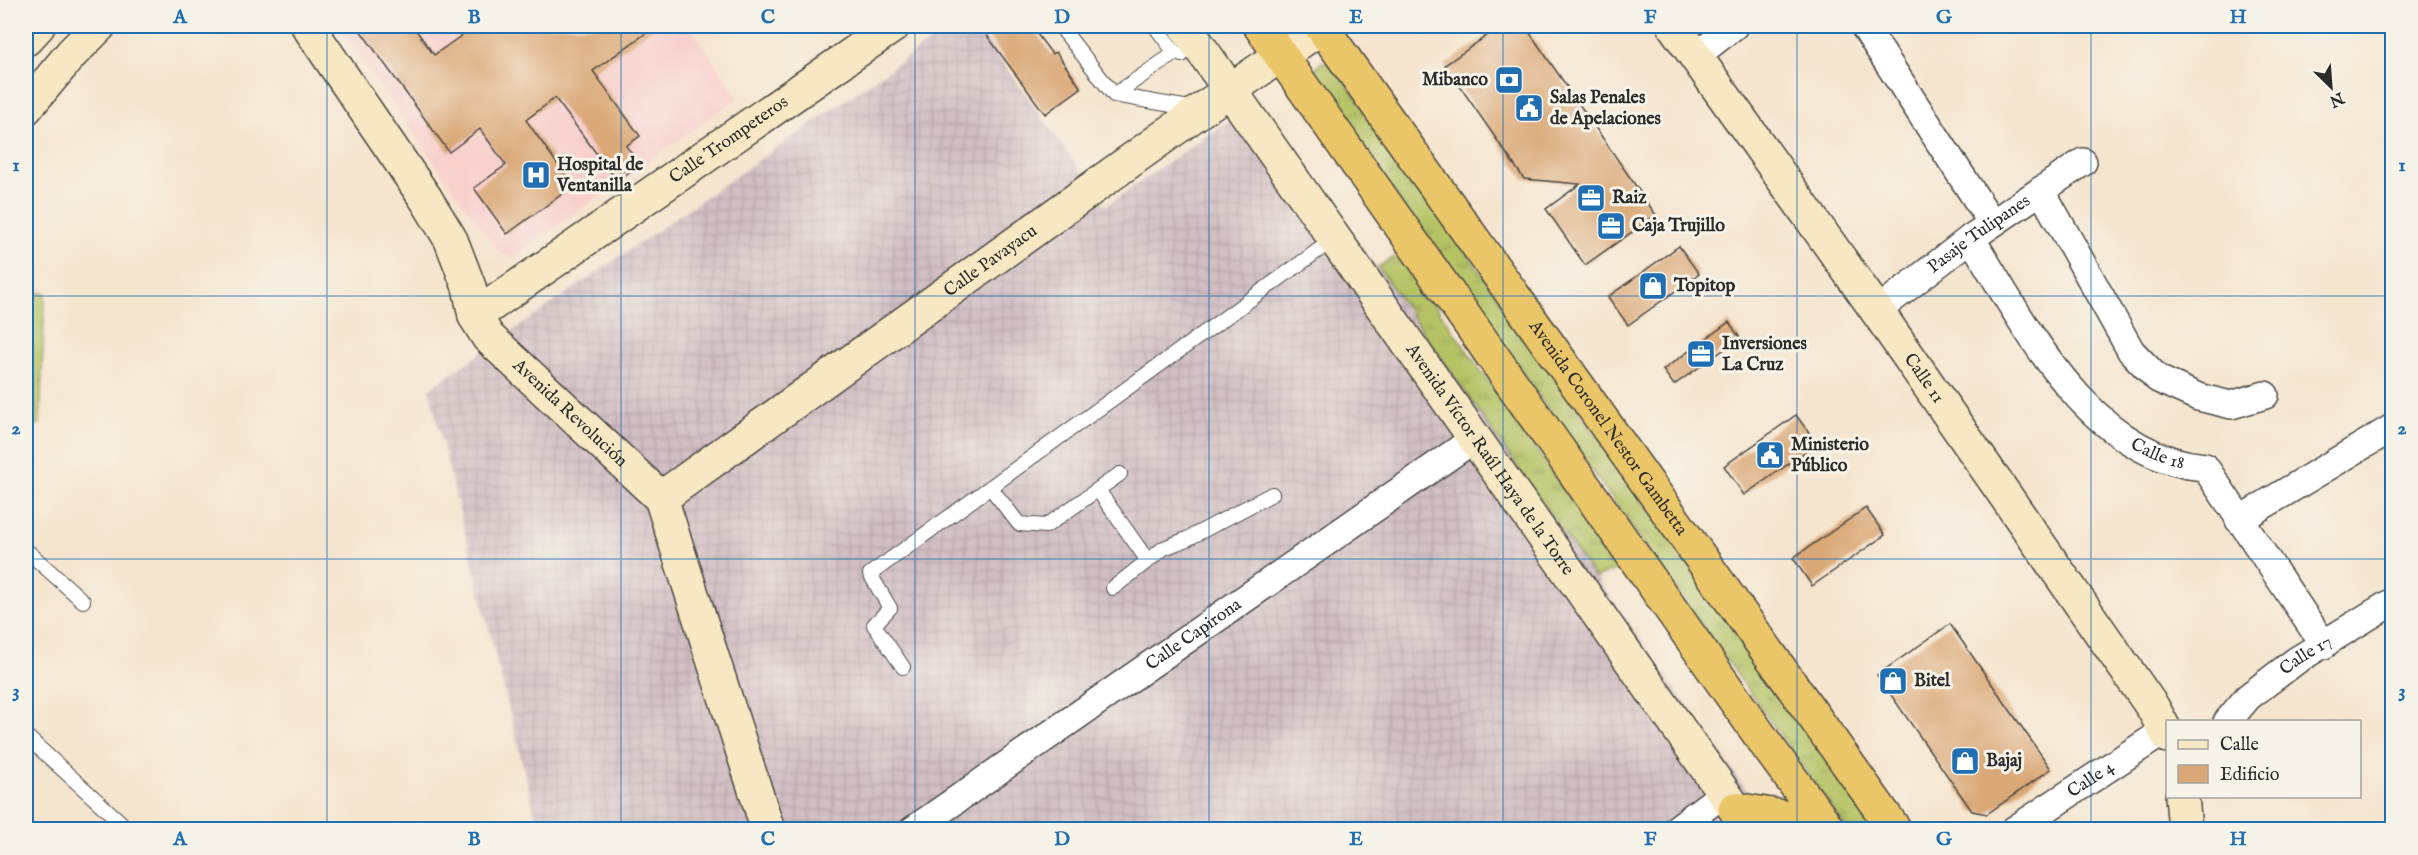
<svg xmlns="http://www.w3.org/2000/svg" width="2418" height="855" font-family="'IM FELL English',serif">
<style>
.built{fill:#f7d0cc}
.industrial{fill:url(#industrial-grid)}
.grass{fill:url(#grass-tufts);stroke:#707748;stroke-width:1.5}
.pitch{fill:#b5c365;stroke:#707748;stroke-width:1.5}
.building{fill:#daa776}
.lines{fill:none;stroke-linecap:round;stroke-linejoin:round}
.lane-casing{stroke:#494743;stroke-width:16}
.street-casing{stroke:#494743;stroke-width:30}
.secondary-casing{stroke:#494743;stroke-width:36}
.highway-casing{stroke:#494743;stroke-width:36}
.lane{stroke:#fff;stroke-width:14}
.street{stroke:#fff;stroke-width:27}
.secondary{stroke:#f7e8c3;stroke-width:33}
.highway{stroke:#ebc669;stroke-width:33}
.grid{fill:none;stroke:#1f6fb2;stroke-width:1.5;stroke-opacity:0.55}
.labels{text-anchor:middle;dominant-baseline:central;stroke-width:6;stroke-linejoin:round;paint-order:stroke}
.poi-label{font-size:18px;font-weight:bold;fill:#2b2b2b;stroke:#f7f3e8;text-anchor:start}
.street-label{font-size:18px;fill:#2b2b2b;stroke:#f7f3e8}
.neatline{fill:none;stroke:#1f6fb2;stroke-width:2}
.grid-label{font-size:20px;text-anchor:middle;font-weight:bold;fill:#1f6fb2}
</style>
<defs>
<pattern id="industrial-grid" width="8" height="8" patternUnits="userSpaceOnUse" patternTransform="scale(1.5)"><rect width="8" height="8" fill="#d2bec3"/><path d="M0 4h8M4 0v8" fill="none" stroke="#b4a3a8"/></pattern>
<pattern id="grass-tufts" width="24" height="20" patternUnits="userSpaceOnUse" patternTransform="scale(1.5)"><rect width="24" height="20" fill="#b5c365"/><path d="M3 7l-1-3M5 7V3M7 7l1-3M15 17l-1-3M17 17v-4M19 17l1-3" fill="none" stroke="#939f53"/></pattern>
</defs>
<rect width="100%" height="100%" fill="#f7f3e8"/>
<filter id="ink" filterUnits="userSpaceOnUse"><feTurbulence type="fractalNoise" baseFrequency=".0167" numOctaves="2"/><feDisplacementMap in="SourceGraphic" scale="12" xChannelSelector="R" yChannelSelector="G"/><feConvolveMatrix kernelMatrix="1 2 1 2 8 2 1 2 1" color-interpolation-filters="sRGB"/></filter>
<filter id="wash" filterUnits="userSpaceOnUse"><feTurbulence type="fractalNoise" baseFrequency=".008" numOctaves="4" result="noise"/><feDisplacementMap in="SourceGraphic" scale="24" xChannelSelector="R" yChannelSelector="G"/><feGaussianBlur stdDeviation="1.35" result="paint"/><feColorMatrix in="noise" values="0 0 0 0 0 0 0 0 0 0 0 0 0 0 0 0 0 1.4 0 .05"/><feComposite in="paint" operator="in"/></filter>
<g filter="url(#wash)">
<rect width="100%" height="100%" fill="#f5e4ce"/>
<path class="built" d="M337,26H689L739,97L512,258L499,253Z"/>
<path class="industrial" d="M952,26H976L1106,206L1258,100L1774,829H539L429,389Z"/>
<path class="grass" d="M1322,62L1332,64L1877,829H1847L1313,78L1315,69Z
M1399,254L1617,565L1614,570L1595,578L1378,267Z"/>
<path class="pitch" d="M26,292L45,293L40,424H26Z"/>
<g id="blocks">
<path class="building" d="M357,26H413L434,55L475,26H656L593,71L640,136L626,146L640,164L617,181L555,98L526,120L573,186L507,234L474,188L506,165L480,129L449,152Z
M980,26H1031L1052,54L1056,52L1081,88L1045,114Z
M1501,26H1525L1656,215L1585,265L1546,209L1580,184L1524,179L1445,65Z
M1679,246L1699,274L1628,325L1608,297Z
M1729,322L1740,338L1674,385L1663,370Z
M1796,415L1817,444L1744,495L1724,466Z
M1866,508L1885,535L1812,586L1793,558Z
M1950,624L2051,769L1987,814L1972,811L1877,675Z"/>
</g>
</g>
<g filter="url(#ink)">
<use href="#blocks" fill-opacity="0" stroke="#494743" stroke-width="1.5"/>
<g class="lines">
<g class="lane-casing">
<path id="lane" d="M1060,26L1114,95L1175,53
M1155,26L1175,53L1182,55
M1114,95L1195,109
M990,487L1019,524L1046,526L1120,474
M1098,490L1148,561
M26,550L83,601
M1113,588L1164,548L1187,539L1272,494
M903,667L874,625L890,608L870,574L1334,239
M26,736L129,830"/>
</g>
<g class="street-casing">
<g id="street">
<path d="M1864,26L1992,223"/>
<path d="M1696,56L1734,26"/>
<path d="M2041,190L2131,351L2158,379L2198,397L2231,405L2265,395"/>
<path id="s1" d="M1971,238C2025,325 2090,458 2205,467L2324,645"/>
<path id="s2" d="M1877,311L1971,238L2083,162"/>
<path d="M2239,520L2392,428"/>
<path id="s3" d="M2227,722L2248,697L2297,660L2392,602"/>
<path id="s4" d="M913,830L1474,439"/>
<path d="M1675,830L1724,793"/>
<path id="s5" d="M2014,830L2166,730"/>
</g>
</g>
<g class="secondary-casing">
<g id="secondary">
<path id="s6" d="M308,26L426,199L451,240L469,287L475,316L488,337L661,498L768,830"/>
<path id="s7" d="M1185,26L1750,830"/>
<path id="s8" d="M1674,26L1877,311L2153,708L2168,736"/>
<path d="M26,39L38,26"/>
<path d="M26,108L72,53L99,26"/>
<path id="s9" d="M475,316L893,26"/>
<path id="s10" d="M661,498L1201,110L1322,27"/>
<path d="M2182,796L2185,830"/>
</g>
</g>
<g class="highway-casing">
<g id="highway">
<path d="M1260,26L1768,747L1829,830"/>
<path id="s11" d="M1321,26L1895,830"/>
<path d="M1735,809L1808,821L1822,820"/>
</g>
</g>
<use href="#lane" class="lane"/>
<use href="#street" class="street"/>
<use href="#secondary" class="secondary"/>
<use href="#highway" class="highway"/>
</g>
</g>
<path class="grid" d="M327,26V830M621,26V830M915,26V830M1209,26V830M1503,26V830M1797,26V830M2091,26V830M26,296H2392M26,559H2392"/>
<defs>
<g id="bank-square" transform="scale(1.5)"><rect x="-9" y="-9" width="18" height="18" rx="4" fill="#1f6fb2" stroke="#f7f3e8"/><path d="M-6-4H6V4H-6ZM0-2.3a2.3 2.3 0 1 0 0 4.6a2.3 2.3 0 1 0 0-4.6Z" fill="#fff"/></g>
<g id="civic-square" transform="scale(1.5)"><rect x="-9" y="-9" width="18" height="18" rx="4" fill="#1f6fb2" stroke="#f7f3e8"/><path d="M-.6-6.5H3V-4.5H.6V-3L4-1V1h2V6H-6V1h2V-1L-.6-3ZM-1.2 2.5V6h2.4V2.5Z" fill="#fff"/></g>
<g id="hospital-square" transform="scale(1.5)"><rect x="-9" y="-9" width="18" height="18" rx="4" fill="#1f6fb2" stroke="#f7f3e8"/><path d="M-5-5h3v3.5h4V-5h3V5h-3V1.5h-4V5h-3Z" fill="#fff"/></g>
<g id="office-square" transform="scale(1.5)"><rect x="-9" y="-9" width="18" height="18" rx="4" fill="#1f6fb2" stroke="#f7f3e8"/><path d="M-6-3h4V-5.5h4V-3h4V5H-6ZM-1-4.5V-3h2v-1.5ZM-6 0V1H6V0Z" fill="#fff"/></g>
<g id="shop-square" transform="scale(1.5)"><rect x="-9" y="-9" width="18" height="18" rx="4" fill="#1f6fb2" stroke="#f7f3e8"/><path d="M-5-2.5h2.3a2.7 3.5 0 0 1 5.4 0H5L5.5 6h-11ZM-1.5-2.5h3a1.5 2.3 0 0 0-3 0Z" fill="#fff"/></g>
</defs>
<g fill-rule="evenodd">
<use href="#bank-square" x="1509" y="80"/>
<use href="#civic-square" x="1529" y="108"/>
<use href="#hospital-square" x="536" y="175"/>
<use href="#office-square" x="1591" y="198"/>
<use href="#office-square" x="1611" y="226"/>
<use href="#shop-square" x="1653" y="286"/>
<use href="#office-square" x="1701" y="354"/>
<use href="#civic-square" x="1770" y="455"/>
<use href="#shop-square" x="1893" y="681"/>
<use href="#shop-square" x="1965" y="761"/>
</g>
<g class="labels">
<g class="poi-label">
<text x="1488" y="80" text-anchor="end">Mibanco</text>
<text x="1550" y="98">Salas Penales<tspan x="1550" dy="21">de Apelaciones</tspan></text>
<text x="557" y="165">Hospital de<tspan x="557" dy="21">Ventanilla</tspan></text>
<text x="1612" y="198">Raiz</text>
<text x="1632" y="226">Caja Trujillo</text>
<text x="1674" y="286">Topitop</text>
<text x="1722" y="344">Inversiones<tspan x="1722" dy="21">La Cruz</tspan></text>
<text x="1791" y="445">Ministerio<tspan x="1791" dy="21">Público</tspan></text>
<text x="1914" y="681">Bitel</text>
<text x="1986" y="761">Bajaj</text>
</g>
<g class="street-label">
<text stroke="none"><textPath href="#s9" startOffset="309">Calle Trompeteros</textPath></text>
<text stroke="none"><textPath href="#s2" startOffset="128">Pasaje Tulipanes</textPath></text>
<text stroke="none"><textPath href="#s10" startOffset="406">Calle Pavayacu</textPath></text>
<text stroke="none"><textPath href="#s8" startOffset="432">Calle 11</textPath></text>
<text stroke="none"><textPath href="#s6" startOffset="474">Avenida Revolución</textPath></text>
<text stroke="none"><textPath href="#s11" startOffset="494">Avenida Coronel Nestor Gambetta</textPath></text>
<text stroke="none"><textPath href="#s1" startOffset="291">Calle 18</textPath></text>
<text stroke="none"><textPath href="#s7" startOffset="530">Avenida Víctor Raúl Haya de la Torre</textPath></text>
<text stroke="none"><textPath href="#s4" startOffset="342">Calle Capirona</textPath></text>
<text stroke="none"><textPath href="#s3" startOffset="104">Calle 17</textPath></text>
<text stroke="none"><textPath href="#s5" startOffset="92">Calle 4</textPath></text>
</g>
</g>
<rect width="2418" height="855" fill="none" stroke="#f7f3e8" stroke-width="66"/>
<rect x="2166" y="720" width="195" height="78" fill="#f7f3e8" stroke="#a5a39c" stroke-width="1.5"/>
<rect x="2178" y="740" width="30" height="9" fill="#f7e8c3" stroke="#a5a39c" stroke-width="1.5"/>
<text x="2220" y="750" font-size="18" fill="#2b2b2b">Calle</text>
<rect x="2178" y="765" width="30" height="18" fill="#daa776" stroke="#a5a39c" stroke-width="1.5"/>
<text x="2220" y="780" font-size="18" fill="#2b2b2b">Edificio</text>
<g transform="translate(2331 87) rotate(155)" stroke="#f7f3e8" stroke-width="4.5" paint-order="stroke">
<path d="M0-4.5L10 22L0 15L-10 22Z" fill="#2b2b2b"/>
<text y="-9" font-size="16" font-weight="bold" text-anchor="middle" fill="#2b2b2b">N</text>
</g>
<rect x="33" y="33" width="2352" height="789" class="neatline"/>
<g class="grid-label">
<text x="180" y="23">A</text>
<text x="474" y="23">B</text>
<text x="768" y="23">C</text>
<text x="1062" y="23">D</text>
<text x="1356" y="23">E</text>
<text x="1650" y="23">F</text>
<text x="1944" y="23">G</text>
<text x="2238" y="23">H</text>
<text x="16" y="171">1</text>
<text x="2402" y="171">1</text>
<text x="16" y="434">2</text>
<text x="2402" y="434">2</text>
<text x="16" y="697">3</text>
<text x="2402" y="697">3</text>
<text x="180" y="845">A</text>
<text x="474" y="845">B</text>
<text x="768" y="845">C</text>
<text x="1062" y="845">D</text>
<text x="1356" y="845">E</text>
<text x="1650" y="845">F</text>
<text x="1944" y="845">G</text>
<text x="2238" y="845">H</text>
</g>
</svg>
